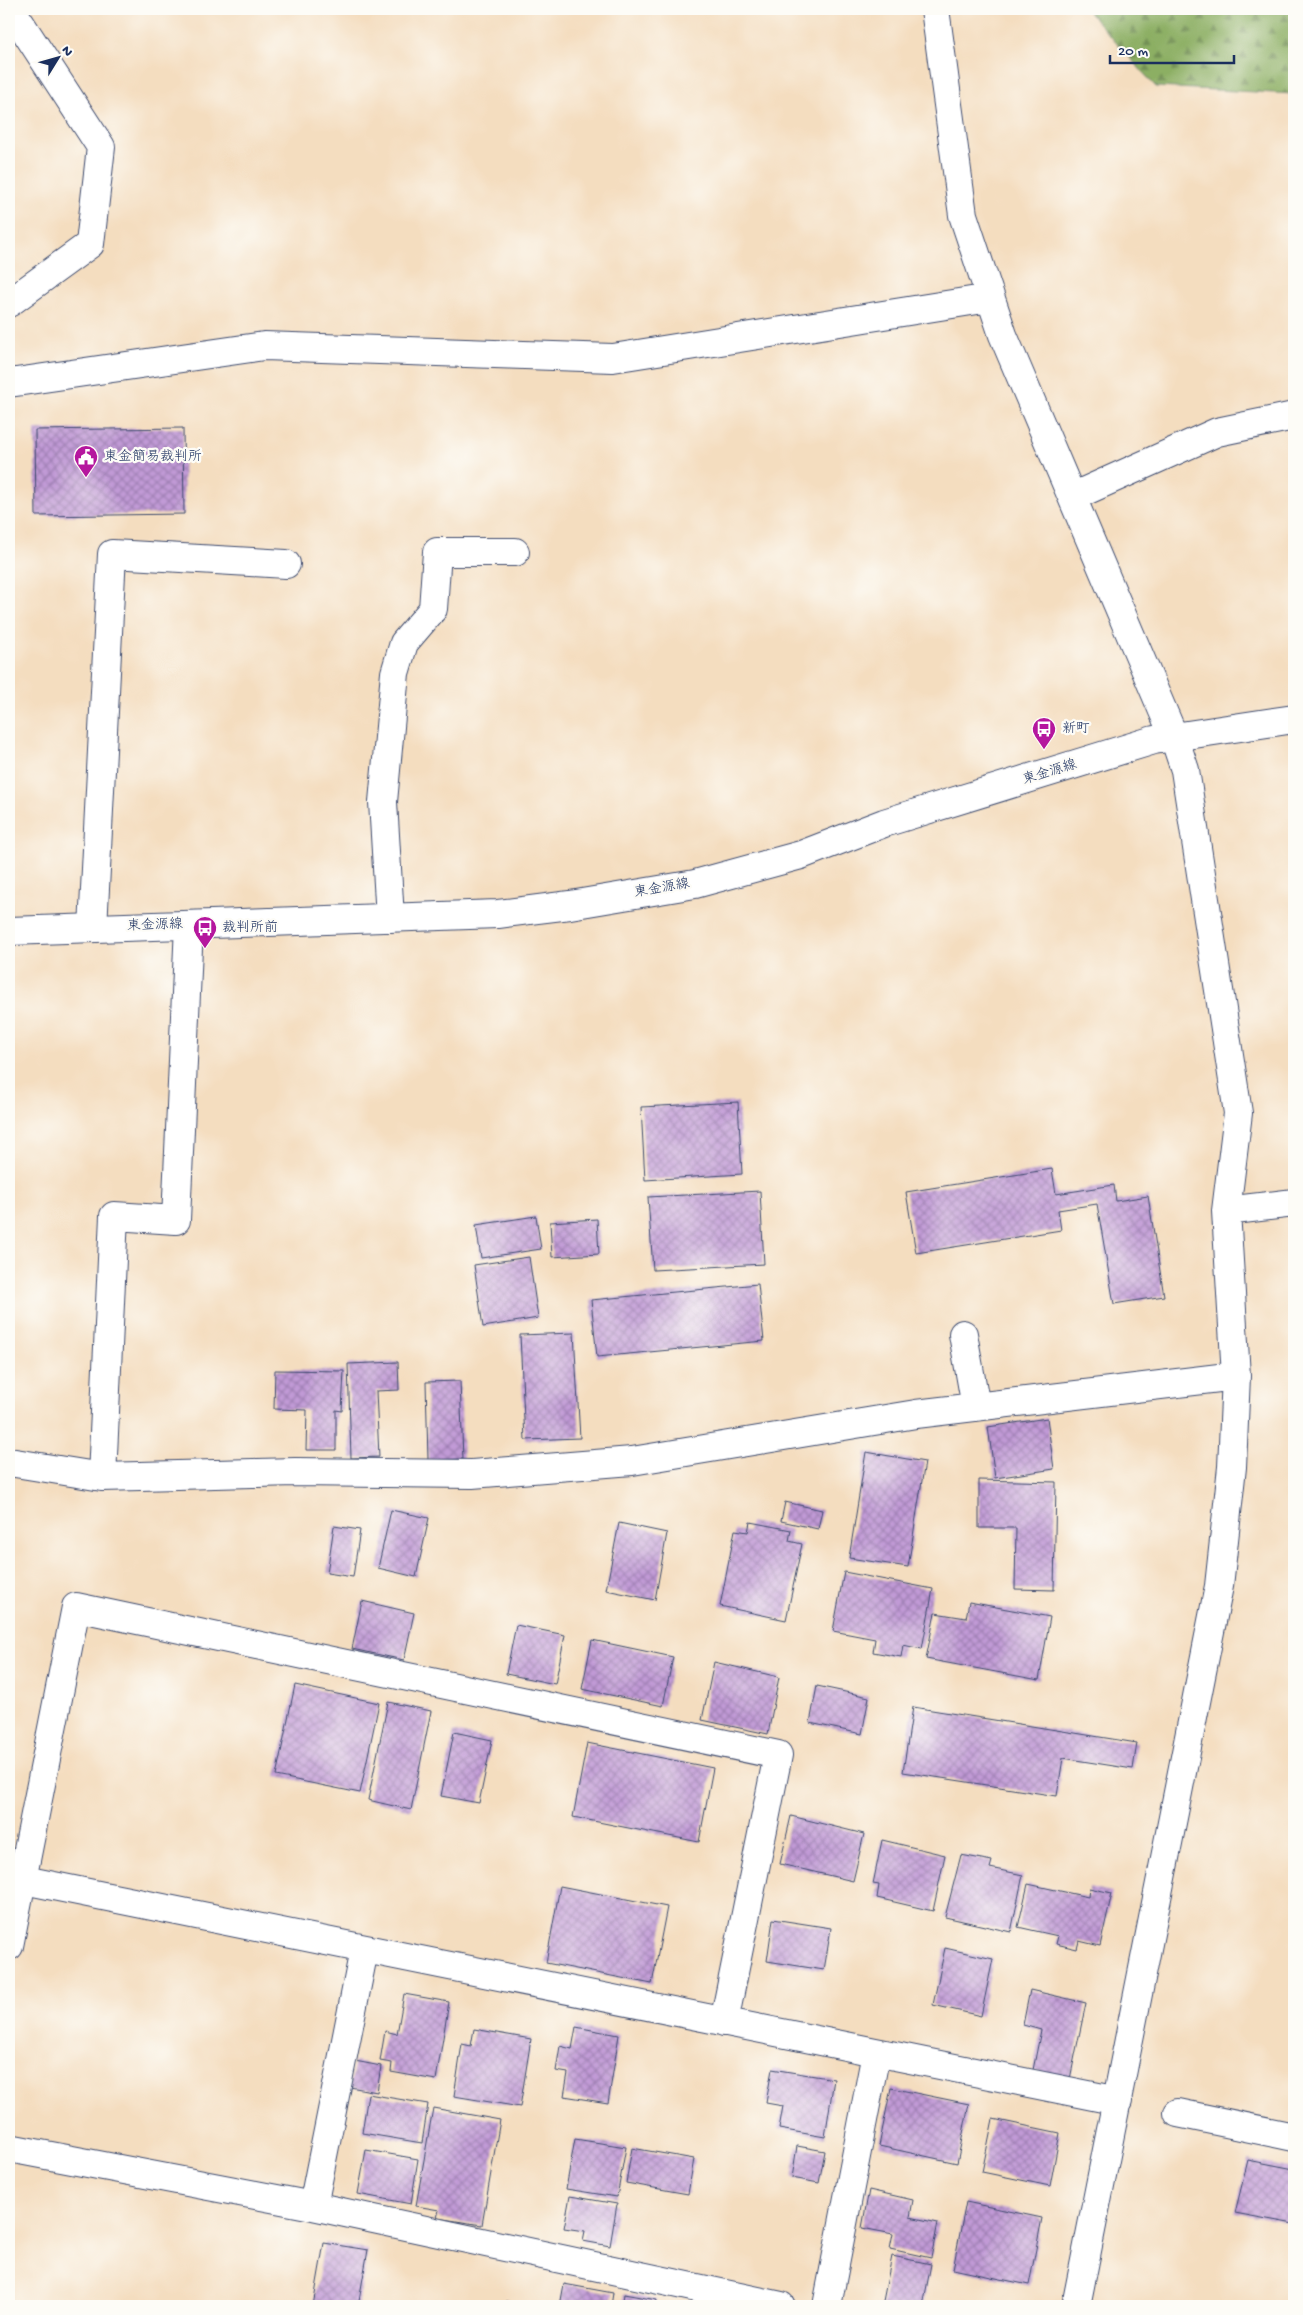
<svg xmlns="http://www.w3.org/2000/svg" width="1303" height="2315" font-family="'Gochi Hand','Klee One',sans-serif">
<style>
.forest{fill:url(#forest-firs);stroke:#546f60}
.building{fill:url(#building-cross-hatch)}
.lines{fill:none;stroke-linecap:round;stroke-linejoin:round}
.minor-casing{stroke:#3c496d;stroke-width:30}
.major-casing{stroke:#3c496d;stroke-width:30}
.minor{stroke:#fff;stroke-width:28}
.major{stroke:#fff;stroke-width:28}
.labels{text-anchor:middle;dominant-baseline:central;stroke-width:4.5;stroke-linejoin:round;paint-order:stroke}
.poi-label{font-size:14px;fill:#1b2f5e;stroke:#fdfcf7;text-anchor:start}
.street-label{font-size:14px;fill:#1b2f5e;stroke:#fdfcf7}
</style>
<defs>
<pattern id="forest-firs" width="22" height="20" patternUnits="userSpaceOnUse" patternTransform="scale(1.25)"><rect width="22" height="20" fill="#8caf63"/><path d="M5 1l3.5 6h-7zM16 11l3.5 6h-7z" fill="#728f55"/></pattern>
<pattern id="building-cross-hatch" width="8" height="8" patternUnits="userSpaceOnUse" patternTransform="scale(1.25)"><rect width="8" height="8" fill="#c19ad6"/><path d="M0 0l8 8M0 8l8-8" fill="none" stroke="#9c7eb1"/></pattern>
</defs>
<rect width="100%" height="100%" fill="#fdfcf7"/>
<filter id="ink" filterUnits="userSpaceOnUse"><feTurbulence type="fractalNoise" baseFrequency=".02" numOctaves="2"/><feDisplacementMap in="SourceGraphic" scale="10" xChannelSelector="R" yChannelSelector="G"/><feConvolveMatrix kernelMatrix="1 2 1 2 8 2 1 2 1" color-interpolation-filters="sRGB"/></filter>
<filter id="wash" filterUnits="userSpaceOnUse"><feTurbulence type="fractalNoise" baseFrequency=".0096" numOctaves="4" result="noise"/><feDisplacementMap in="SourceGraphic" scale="20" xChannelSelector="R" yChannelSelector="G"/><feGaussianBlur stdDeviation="1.12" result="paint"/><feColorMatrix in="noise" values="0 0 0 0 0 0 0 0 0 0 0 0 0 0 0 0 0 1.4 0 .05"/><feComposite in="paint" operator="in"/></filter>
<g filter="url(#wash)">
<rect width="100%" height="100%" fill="#f4ddbf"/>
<path class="forest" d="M1086,9H1294V94L1156,87Z"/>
<g id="blocks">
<path class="building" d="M183,428L184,514L36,516L35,430Z
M738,1102L742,1174L645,1180L641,1107Z
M1052,1169L1056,1194L1114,1185L1116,1201L1148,1196L1164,1296L1114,1304L1097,1204L1058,1210L1061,1230L916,1253L906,1192Z
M760,1191L764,1264L653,1270L648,1197Z
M536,1216L541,1249L481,1258L476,1225Z
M597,1219L599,1254L552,1257L550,1222Z
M529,1257L538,1318L483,1327L474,1265Z
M758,1284L764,1341L597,1357L591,1300Z
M574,1333L580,1438L525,1440L520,1335Z
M398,1362L399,1390L376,1391L379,1457L351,1458L348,1364Z
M275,1370L344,1371L342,1411L336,1410V1450H306L307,1410L274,1409Z
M460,1381L463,1459L428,1460L426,1382Z
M1047,1418L1054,1469L995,1478L988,1427Z
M866,1452L925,1462L908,1567L849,1558Z
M979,1480L1056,1482L1054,1590L1015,1589L1016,1528H979Z
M785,1502L822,1510L818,1529L781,1521Z
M391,1510L429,1518L416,1577L378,1568Z
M750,1522L791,1530L789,1541L802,1544L786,1620L720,1606L735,1530L748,1532Z
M619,1523L667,1533L655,1600L606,1590Z
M334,1526L360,1530L353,1577L327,1573Z
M844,1572L933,1589L922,1649L903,1645L901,1657L873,1652L875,1639L833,1631Z
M362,1601L414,1613L404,1660L352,1649Z
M969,1602L1050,1617L1039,1680L926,1659L935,1613L966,1618Z
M516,1625L565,1635L555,1684L506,1674Z
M592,1640L673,1657L663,1706L582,1689Z
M714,1662L779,1677L768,1734L702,1720Z
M295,1685L379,1703L360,1793L276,1776Z
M817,1686L869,1697L862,1734L810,1723Z
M388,1702L431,1711L411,1810L368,1800Z
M913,1707L1137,1743L1133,1769L1063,1758L1057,1796L903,1772Z
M454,1732L492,1740L479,1803L441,1796Z
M587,1743L713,1768L699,1842L573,1817Z
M791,1816L864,1834L853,1881L780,1864Z
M882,1840L945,1855L933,1911L877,1898L879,1885L873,1884Z
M961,1855L992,1861L990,1868L1023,1875L1011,1932L945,1917Z
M1028,1884L1088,1897L1089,1888L1112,1893L1100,1946L1079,1941L1077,1949L1056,1944L1058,1936L1018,1927Z
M560,1886L667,1907L652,1984L546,1963Z
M773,1919L831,1928L824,1970L767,1961Z
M945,1948L993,1959L981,2016L933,2005Z
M1030,1990L1086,2003L1070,2079L1033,2070L1041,2030L1023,2025Z
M404,1994L449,2002L436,2080L391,2072L392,2063L380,2061L385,2031L397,2034Z
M576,2027L619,2035L608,2103L564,2096L568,2073L556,2071L560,2046L572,2049Z
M474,2029L531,2039L520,2107L454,2096L462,2044L471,2046Z
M355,2061L381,2066L377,2092L350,2087Z
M772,2069L834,2079L825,2137L779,2129L783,2106L766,2103Z
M891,2088L969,2104L957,2163L879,2146Z
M368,2094L428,2104L422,2143L362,2133Z
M433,2108L500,2120L482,2225L437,2218L439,2210L416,2206Z
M993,2119L1060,2133L1050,2186L982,2172Z
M575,2139L626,2147L617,2197L566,2189Z
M797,2146L825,2151L819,2183L792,2178Z
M632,2148L694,2159L688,2194L626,2183Z
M366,2150L418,2159L411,2204L358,2194Z
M1248,2160L1294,2169V2224L1235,2213Z
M869,2190L913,2200L910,2217L938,2223L931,2258L890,2249L893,2234L862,2228Z
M570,2196L617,2204L610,2246L583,2241L585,2231L564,2228Z
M966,2202L1042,2218L1029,2285L953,2269Z
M324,2243L368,2250L358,2306H313Z
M892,2256L931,2264L923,2306H882Z
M564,2284L613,2293L611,2306H560Z
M624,2294L657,2300L656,2306H622Z
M506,2301L529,2305L528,2306H505Z"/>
</g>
</g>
<g filter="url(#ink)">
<use href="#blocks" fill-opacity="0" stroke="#3c496d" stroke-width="1"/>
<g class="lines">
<g class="minor-casing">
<path id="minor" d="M935,9L963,215L1003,335L1174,737L1185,770L1238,1113L1226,1211L1236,1376L1232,1467L1219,1586L1076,2306
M9,303L90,244L101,147L11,9
M9,383L264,346L613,358L990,298
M1072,497L1217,432L1294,416
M390,918L383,802L395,673L404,643L433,609L437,552H515
M93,928L112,554L286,564
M1226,1211L1294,1203
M963,1334L976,1407
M9,1462L102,1477L295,1472L472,1474L632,1461L916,1414L1236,1376
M102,1477L114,1216L176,1220L189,925
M9,1877L1118,2101
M9,1946L76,1607L778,1755L724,2022
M1178,2113L1294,2137
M9,2148L313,2206L364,1950
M313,2206L781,2306
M827,2306L876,2053"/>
</g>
<g class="major-casing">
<path id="major" d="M9,931L498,914L570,905L695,884L801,855L884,823L1154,740L1294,719"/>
</g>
<use href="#minor" class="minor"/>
<use href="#major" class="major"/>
</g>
</g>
<defs>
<g id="civic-pin" transform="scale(1.25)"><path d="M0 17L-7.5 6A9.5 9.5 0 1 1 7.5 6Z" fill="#b5179e" stroke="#fdfcf7"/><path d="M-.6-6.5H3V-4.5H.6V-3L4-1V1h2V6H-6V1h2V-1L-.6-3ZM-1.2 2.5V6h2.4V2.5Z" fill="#fff"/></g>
<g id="bus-pin" transform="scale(1.25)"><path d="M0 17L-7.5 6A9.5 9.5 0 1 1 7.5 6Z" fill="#b5179e" stroke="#fdfcf7"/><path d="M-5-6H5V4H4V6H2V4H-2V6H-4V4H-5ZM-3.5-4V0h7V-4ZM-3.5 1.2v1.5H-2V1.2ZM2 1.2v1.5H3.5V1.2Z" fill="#fff"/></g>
</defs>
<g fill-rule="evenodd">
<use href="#civic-pin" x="86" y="457"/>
<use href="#bus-pin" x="1044" y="729"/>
<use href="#bus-pin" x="205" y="928"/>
</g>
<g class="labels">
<g class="poi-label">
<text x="104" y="457">東金簡易裁判所</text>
<text x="1062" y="729">新町</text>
<text x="222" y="928">裁判所前</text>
</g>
<g class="street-label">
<text transform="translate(1050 773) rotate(-17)">東金源線</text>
<text transform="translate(662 889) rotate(-10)">東金源線</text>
<text transform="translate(155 926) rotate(-2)">東金源線</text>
</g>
</g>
<rect width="1303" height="2315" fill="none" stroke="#fdfcf7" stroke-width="30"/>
<g transform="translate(58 58) rotate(53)" stroke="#fdfcf7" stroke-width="4" paint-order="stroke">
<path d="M0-4L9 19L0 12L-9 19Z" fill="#1b2f5e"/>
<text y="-8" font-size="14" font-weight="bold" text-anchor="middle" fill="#1b2f5e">N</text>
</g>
<path d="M1110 55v8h124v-8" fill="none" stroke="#1b2f5e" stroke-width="2.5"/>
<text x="1118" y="55" font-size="15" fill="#1b2f5e" stroke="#fdfcf7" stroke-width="4" paint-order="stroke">20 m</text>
</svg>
